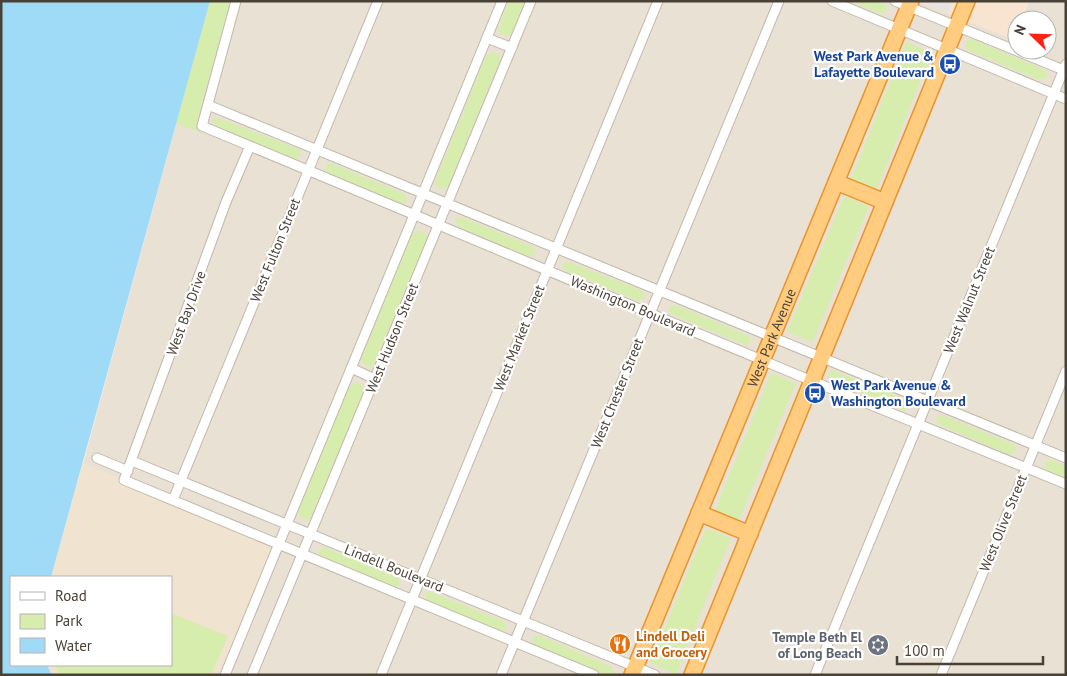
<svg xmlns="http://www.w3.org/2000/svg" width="1067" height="676" font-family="'PT Sans',sans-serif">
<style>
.residential{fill:#eae1d5}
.commercial{fill:#f9e4d1}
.education{fill:#f0e4d0}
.green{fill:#d6edad}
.parking{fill:#e6e3e0}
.water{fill:#9fdbf7}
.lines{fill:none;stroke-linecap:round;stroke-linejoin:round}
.minor-casing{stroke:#c2b7a9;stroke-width:11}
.trunk-casing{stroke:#ec932b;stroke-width:18}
.minor{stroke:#fff;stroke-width:9}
.trunk{stroke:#ffcc80;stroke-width:15}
.labels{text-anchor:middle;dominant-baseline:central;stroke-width:4.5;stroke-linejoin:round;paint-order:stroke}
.transit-label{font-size:14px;font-weight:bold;fill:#164399;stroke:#fff;text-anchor:end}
.street-label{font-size:14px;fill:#494036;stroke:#fff}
.food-label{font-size:14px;font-weight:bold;fill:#c56008;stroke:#fff;text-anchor:start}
.worship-label{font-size:14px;font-weight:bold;fill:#5b616d;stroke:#fff;text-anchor:end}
</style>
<rect width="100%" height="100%" fill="#f5f0e8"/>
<path class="residential" d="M210,1H918L1013,39L1017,30V50H1047V20H1021L1029,1H1066V675H227L124,480L83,464Z"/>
<path class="commercial" d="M918,1H1029L1021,20H1017V30L1013,39Z"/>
<path class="education" d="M83,463L283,546L230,675H52L47,665H171V577H51Z"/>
<path class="green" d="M210,1H230L200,112L198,123L201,133L176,123Z
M509,1H525L511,35L508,36L501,35L498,29Z
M850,1H877L886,5L887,11L882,14Z
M972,39L1043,69L1047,73V77L1044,79L1039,80L968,50L965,47L967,40Z
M906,42L932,52L877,189L851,179Z
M493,52L500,56V61L448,187L441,189L435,185V182L486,56Z
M216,117L299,149L301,156L295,160L216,126L213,123V119Z
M328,164H332L405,194L407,201L402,204L327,173L325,169Z
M844,196L869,206L813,342L787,332Z
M461,217L534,247L535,253L529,257L457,226L455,220Z
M419,230L426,234L427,239L374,365L371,367L364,365L361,360L412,234Z
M567,261L643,291L645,298L639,301L564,270L562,265Z
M671,305H675L749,336L751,342L746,345L671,314L668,312Z
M833,370L909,401L910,407L905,411L830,380L828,374Z
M771,373L796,383L739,520L715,510Z
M356,382L363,387L364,391L311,519L305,520L301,518L298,512L349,387Z
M939,415H942L1015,445L1016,451L1010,455L938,424L936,418Z
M1049,459L1066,466V478L1046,469L1045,463Z
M706,528L731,538L676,674L650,663Z
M324,547L398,578L400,584L395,588L320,557L318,551Z
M427,592H431L505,622L507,628L502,632L427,601L425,594Z
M171,613L228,636L211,675H59L55,665H171Z
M538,635L612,667L614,673L612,675H605L535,646L532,639L534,636Z"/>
<path class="parking" d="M924,1H953L948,13L923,3Z"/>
<path class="water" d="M1,1H210L51,577H11V665H47L52,675H1Z"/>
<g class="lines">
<g class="minor-casing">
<path id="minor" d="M236,1L202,126L812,381L1066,484
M832,1L1066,99
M895,1L1066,71
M487,38L512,48
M208,105L1066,458
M250,146L226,202L124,480L594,675
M351,368L375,379
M97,458L128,471
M132,461L655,675
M173,500L378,1
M225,675L502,1
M252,675L531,1
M381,675L658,1
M501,675L779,1
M815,675L1066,64
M941,675L1066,371"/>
</g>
<g class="trunk-casing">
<g id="trunk">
<path d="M836,182L885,202"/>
<path d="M699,513L750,534"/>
<path id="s1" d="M632,675L911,1"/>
<path d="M692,675L967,1"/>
</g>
</g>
<use href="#minor" class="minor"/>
<use href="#trunk" class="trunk"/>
</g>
<defs>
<g id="bus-disc" transform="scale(1.125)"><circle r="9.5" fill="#1a4fb4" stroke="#fff"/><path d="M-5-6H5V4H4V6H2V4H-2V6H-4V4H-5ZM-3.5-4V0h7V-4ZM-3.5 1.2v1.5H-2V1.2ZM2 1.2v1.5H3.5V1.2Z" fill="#fff"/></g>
<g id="restaurant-disc" transform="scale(1.125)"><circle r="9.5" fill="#e8710a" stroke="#fff"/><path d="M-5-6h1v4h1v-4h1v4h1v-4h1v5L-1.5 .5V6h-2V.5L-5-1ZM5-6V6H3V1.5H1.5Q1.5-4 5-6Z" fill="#fff"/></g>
<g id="synagogue-disc" transform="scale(1.125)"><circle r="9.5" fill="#6b7280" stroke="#fff"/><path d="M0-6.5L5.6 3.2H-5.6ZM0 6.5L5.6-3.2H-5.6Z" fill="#fff"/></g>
</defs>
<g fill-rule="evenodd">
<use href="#bus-disc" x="950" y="64"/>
<use href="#bus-disc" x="815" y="393"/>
<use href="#restaurant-disc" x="620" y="644"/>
<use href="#synagogue-disc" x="878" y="645"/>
</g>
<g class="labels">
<g class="transit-label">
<text x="934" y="56">West Park Avenue &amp;<tspan x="934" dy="16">Lafayette Boulevard</tspan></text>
<text x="831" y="385" text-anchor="start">West Park Avenue &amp;<tspan x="831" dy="16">Washington Boulevard</tspan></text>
</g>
<g class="street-label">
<text transform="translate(275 250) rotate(-68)">West Fulton Street</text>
<text transform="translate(969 300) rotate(-68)">West Walnut Street</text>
<text transform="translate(633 306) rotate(23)">Washington Boulevard</text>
<text transform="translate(186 313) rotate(-70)">West Bay Drive</text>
<text transform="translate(392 338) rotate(-68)">West Hudson Street</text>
<text transform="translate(519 338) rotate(-68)">West Market Street</text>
<text stroke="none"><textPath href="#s1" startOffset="365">West Park Avenue</textPath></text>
<text transform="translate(617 393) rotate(-68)">West Chester Street</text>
<text transform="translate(1003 523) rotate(-68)">West Olive Street</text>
<text transform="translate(394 568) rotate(22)">Lindell Boulevard</text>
</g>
<g class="food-label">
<text x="636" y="636">Lindell Deli<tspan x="636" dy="16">and Grocery</tspan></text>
</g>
<g class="worship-label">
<text x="862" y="637">Temple Beth El<tspan x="862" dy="16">of Long Beach</tspan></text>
</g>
</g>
<rect width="1067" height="676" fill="none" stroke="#494036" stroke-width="5"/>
<rect x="10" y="576" width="162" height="90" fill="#ffffff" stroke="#b6b3af"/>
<rect x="20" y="592" width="25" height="8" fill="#ffffff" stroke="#b6b3af"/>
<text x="55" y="601" font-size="15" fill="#494036">Road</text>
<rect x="20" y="614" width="25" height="15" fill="#d6edad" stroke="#b6b3af"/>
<text x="55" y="626" font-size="15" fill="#494036">Park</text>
<rect x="20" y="638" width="25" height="15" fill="#9fdbf7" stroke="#b6b3af"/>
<text x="55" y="651" font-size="15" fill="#494036">Water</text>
<g transform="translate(1032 35) rotate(293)"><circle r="24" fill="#ffffff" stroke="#b6b3af"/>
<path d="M0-4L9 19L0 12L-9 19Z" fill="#ff2215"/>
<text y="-8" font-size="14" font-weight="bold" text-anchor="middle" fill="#494036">N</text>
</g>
<path d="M897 656v8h146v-8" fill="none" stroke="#494036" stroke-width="2.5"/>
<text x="904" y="656" font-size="15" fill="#494036" stroke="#ffffff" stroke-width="4" paint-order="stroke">100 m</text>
</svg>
